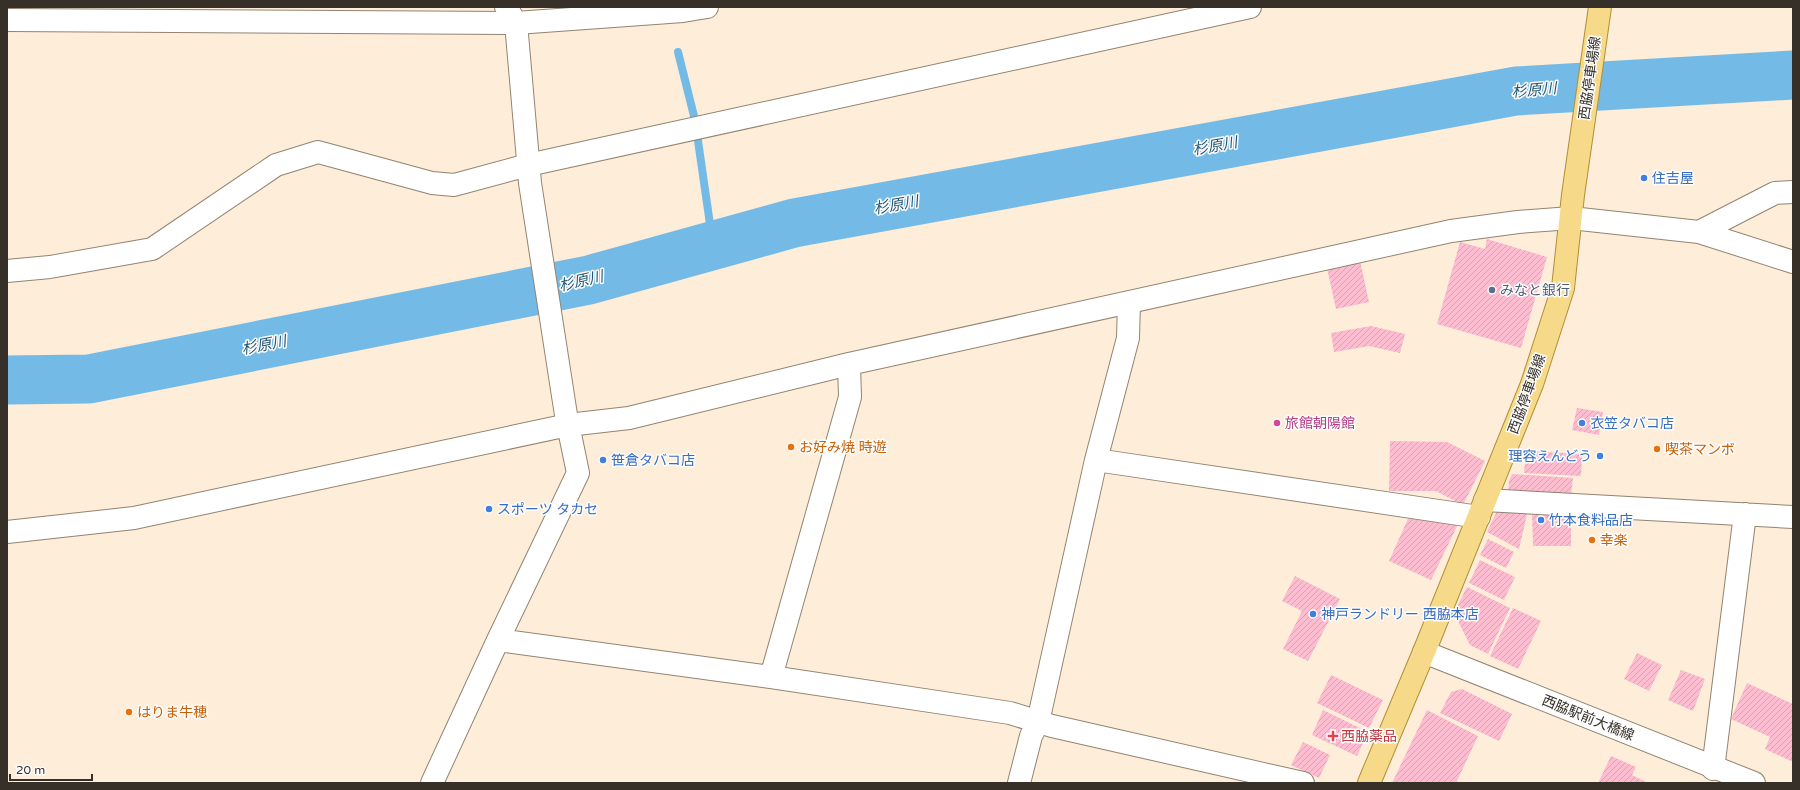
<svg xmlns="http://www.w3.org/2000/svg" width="1800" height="790" font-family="'Varela Round','Noto Sans JP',sans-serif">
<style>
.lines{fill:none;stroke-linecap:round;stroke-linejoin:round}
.stream{stroke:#74bae6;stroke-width:8}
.river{stroke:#74bae6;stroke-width:49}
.building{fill:url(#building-hatch)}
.minor-casing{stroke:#928471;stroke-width:24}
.tertiary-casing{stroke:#928471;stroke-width:24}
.primary-casing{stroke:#b08f34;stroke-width:24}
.minor{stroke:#fff;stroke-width:22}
.tertiary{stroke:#fff;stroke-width:22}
.primary{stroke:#f7da89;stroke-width:22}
.shop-dot{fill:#3f7fe0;stroke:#fdfdfd;stroke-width:1.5}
.service-dot{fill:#5c6f8a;stroke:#fdfdfd;stroke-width:1.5}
.hotel-dot{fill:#d1479c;stroke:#fdfdfd;stroke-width:1.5}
.food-dot{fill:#e8710a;stroke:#fdfdfd;stroke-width:1.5}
.health-dot{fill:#e0444e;stroke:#fdfdfd;stroke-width:1.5}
.labels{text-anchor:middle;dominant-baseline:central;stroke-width:3;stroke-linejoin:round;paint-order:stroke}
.street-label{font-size:14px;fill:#363029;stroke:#fdfdfd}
.shop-label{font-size:14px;fill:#366cbe;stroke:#fdfdfd;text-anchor:start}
.service-label{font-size:14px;fill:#4e5e75;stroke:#fdfdfd;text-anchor:start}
.hotel-label{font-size:14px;fill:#b23c85;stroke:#fdfdfd;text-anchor:start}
.food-label{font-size:14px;fill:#c56008;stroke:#fdfdfd;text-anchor:start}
.health-label{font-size:14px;fill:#be3a42;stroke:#fdfdfd;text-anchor:start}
.water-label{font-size:15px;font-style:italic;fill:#1e5371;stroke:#fdfdfd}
</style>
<defs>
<pattern id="building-hatch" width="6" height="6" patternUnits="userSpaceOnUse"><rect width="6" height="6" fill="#fcbdd0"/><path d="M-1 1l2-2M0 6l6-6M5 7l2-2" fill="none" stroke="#d9a3b3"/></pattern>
</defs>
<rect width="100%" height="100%" fill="#fdedd9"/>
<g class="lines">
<path class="stream" d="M678,52L695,120L713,245"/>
<path class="river" d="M7,380L89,379L589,280L794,223L1516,91L1793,75"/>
</g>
<path class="building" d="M1487,239L1547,257L1521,348L1437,324L1460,242L1485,249Z
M1360,261L1369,302L1336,309L1327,268Z
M1371,326L1405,334L1400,353L1369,346L1334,352L1331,333Z
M1577,408L1603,412L1599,435L1572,430Z
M1390,441L1447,442L1485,461L1463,505L1436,491H1389Z
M1526,451L1582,454L1581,476L1524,473Z
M1512,474L1573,478L1571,496L1508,493L1509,481Z
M1498,509L1527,514L1519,549L1487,532Z
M1412,510L1461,518L1431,580L1389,561Z
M1532,513H1571V546H1533Z
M1488,539L1514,552L1506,568L1480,555Z
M1480,560L1515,577L1504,600L1469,583Z
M1295,576L1340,599L1308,661L1283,649L1302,611L1282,601Z
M1467,587L1510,608L1488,654L1470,645L1454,613Z
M1513,608L1541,621L1518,669L1490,656Z
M1637,653L1662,665L1649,691L1624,679Z
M1681,670L1705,679L1693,711L1668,700Z
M1331,675L1383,700L1369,728L1317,703Z
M1747,683L1793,704V762L1765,749L1770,737L1731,719Z
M1462,689L1512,714L1499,741L1440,713L1451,692Z
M1323,710L1368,732L1357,756L1312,735Z
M1427,710L1478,736L1456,783H1392Z
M1303,742L1330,755L1319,778L1291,765Z
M1611,756L1636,767L1632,775L1648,783H1598Z"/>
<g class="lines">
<g class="minor-casing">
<path id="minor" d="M1699,232L1793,262
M7,271L50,267L152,249L276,165L318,152L432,183L454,185L528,165L1250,7
M1096,460L1479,517
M1485,500L1793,517
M7,532L134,518L568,425L629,418L849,364L1451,231L1518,222L1571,218L1699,232L1775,193L1793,192
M498,640L771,677L1010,713L1052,726L1303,783
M771,677L850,397L849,364
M1713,769L1745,514
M432,783L498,640L578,473L566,415L530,183L516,23L506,7
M1019,783L1031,736L1038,722L1096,460L1128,338L1129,302"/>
</g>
<g class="tertiary-casing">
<path id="tertiary" d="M7,20L516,23L683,11L707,7
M1424,652L1754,783"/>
</g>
<g class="primary-casing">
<path id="primary" d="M1369,783L1424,652L1532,384L1563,288L1573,195L1600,7"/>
</g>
<use href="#minor" class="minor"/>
<use href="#tertiary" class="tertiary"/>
<use href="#primary" class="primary"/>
</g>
<g class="shop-dot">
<circle cx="1644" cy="178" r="4"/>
<circle cx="1582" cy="423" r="4"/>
<circle cx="1600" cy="456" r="4"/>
<circle cx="603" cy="460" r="4"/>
<circle cx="489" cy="509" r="4"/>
<circle cx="1541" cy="520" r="4"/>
<circle cx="1313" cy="614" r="4"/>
</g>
<circle class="service-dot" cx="1492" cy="290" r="4"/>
<circle class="hotel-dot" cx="1277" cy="423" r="4"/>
<g class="food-dot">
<circle cx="791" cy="447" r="4"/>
<circle cx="1657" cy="449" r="4"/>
<circle cx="1592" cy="540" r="4"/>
<circle cx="129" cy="712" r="4"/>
</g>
<path class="health-dot" d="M1331 730h4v4h4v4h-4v4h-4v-4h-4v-4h4z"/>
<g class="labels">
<g class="street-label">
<text transform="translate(1590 78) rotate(-82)">西脇停車場線</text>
<text transform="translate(1527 394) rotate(-70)">西脇停車場線</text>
<text transform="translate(1588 718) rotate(22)">西脇駅前大橋線</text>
</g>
<g class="shop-label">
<text x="1652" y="178">住吉屋</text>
<text x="1590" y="423">衣笠タバコ店</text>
<text x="1592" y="456" text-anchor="end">理容えんどう</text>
<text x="611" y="460">笹倉タバコ店</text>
<text x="497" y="509">スポーツ タカセ</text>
<text x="1549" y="520">竹本食料品店</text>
<text x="1321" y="614">神戸ランドリー 西脇本店</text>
</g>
<g class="service-label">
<text x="1500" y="290">みなと銀行</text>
</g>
<g class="hotel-label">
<text x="1285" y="423">旅館朝陽館</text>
</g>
<g class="food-label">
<text x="799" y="447">お好み焼 時遊</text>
<text x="1665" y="449">喫茶マンボ</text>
<text x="1600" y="540">幸楽</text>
<text x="137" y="712">はりま牛穂</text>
</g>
<g class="health-label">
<text x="1341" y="736">西脇薬品</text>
</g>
<g class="water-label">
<text transform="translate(1534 90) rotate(-5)">杉原川</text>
<text transform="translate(1215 146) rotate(-10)">杉原川</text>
<text transform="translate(896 205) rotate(-10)">杉原川</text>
<text transform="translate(581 281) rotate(-13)">杉原川</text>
<text transform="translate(264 345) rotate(-11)">杉原川</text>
</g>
</g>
<rect width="1800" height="790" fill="none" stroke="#363029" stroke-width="16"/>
<path d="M10 774v6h82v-6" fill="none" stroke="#363029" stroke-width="2"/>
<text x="16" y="774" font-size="12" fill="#363029" stroke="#fdfdfd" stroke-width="3" paint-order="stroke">20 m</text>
</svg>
